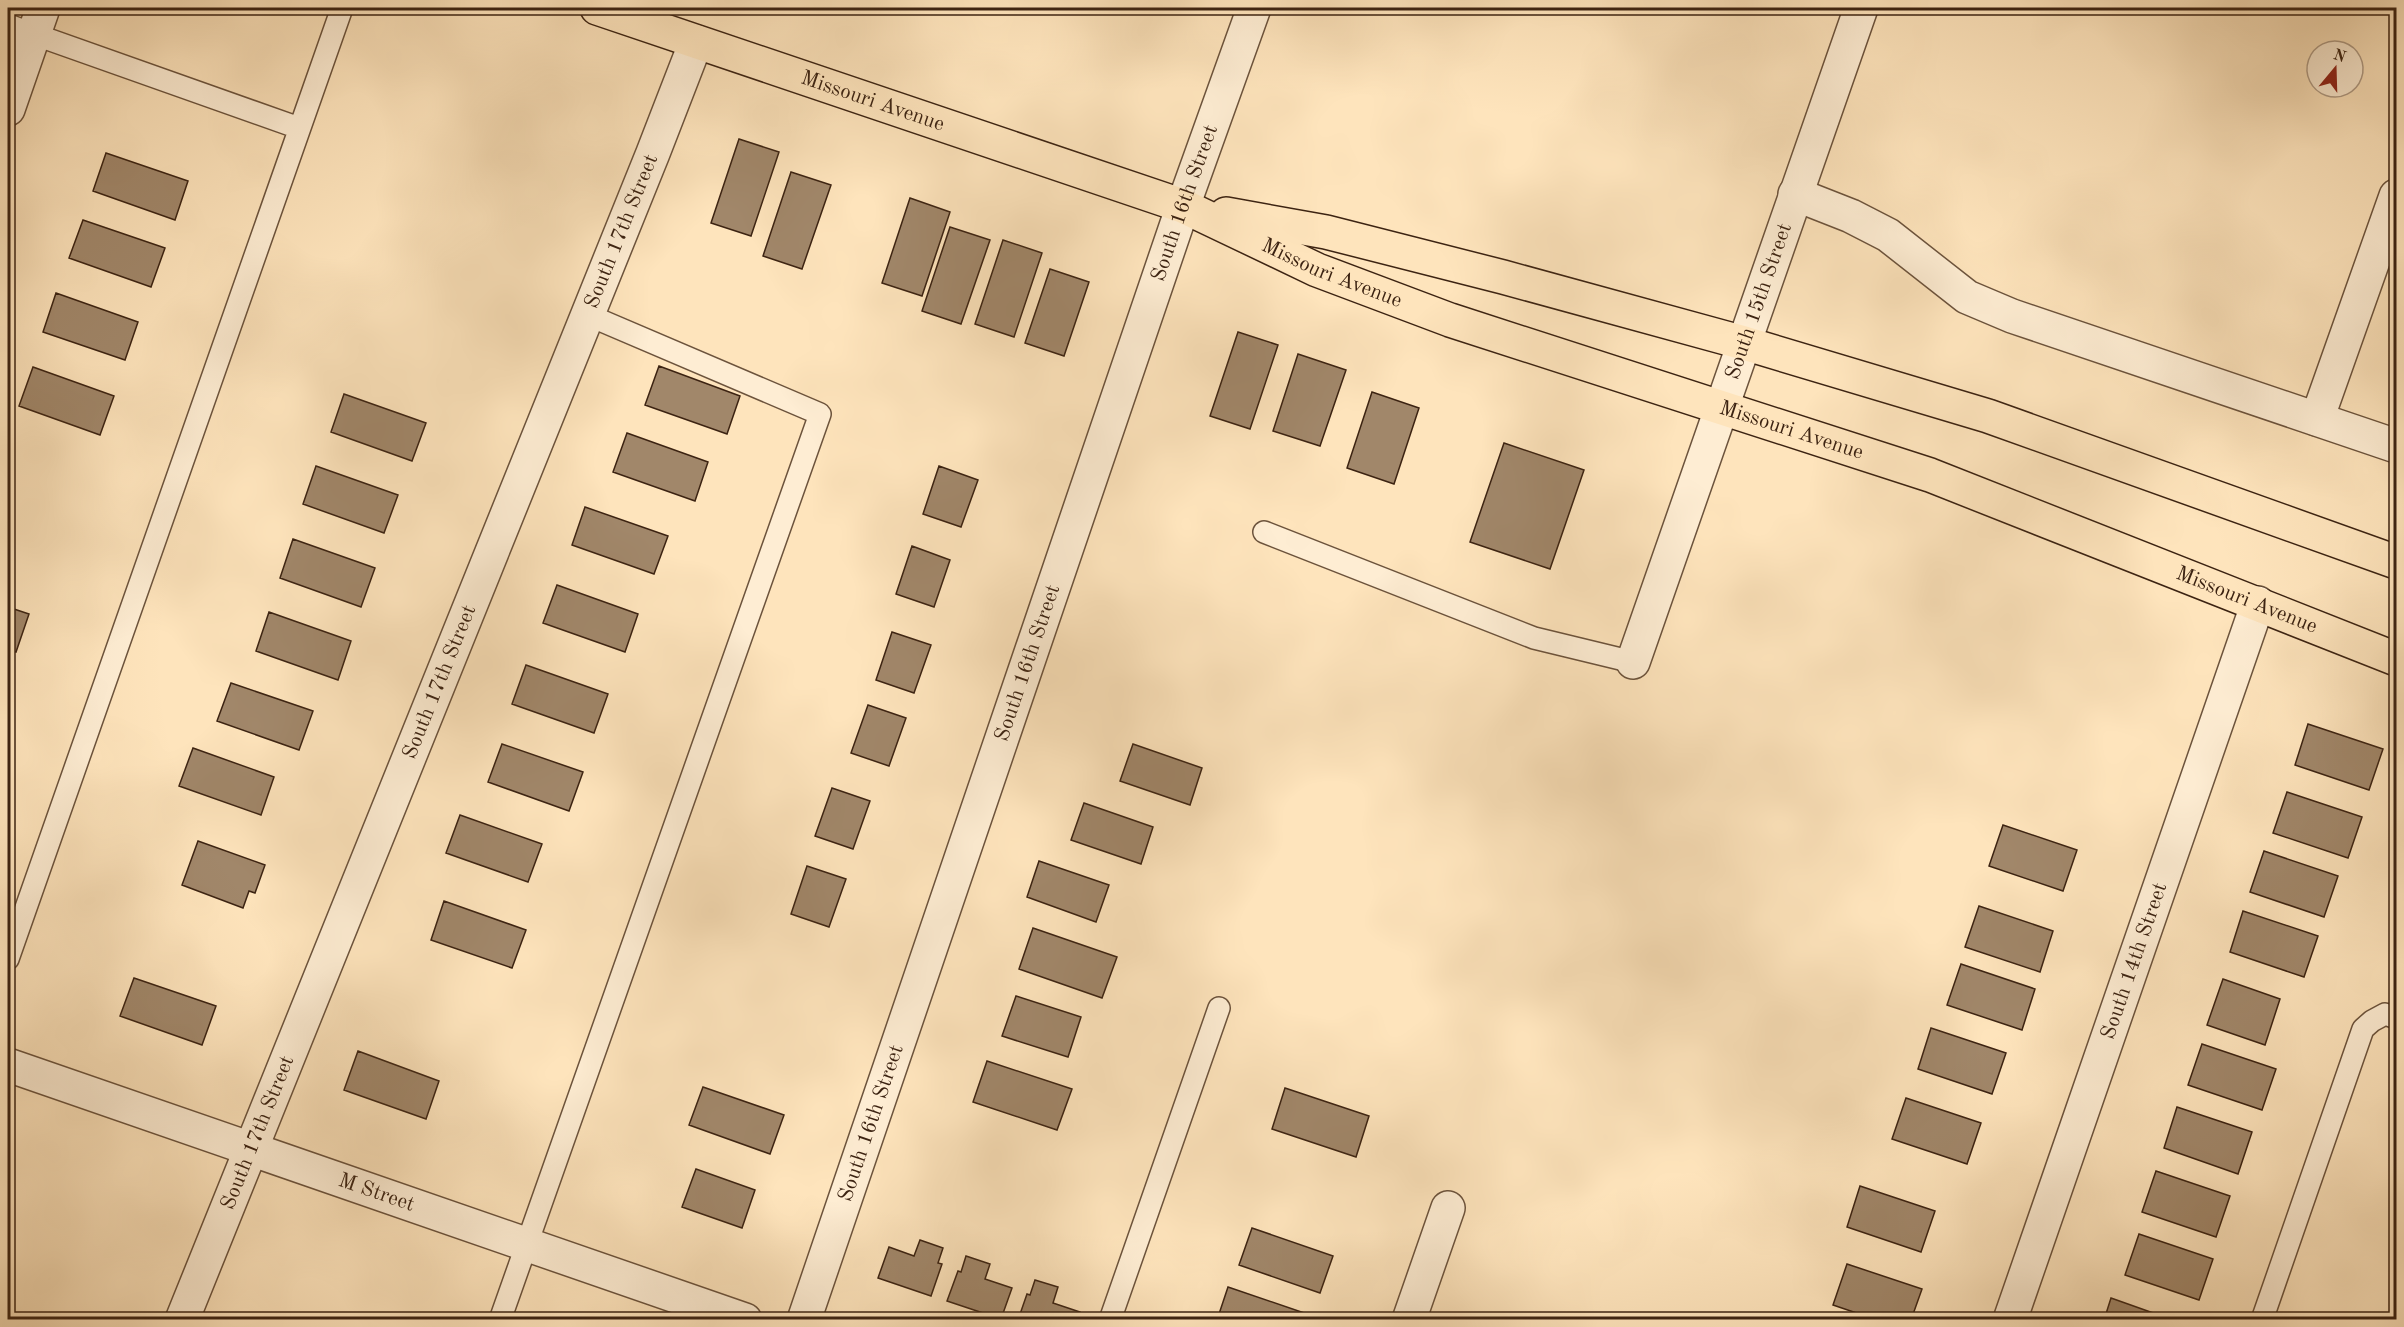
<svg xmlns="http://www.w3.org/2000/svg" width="2404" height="1327" font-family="'Old Standard TT',serif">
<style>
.building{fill:#a1876a;stroke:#3c2312;stroke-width:1.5}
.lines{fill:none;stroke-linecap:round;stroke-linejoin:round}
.service-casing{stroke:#6c533c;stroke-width:24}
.minor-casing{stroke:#6c533c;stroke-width:36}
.primary-casing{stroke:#3c2312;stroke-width:36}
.service{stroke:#feedd3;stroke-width:21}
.minor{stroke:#feedd3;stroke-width:33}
.primary{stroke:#fee4bc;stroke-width:33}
.labels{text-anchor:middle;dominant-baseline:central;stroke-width:4.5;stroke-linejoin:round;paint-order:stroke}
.street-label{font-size:21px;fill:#3c2312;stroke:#feedd3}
</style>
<rect width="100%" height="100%" fill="#fee4bc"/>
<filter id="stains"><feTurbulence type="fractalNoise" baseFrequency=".00333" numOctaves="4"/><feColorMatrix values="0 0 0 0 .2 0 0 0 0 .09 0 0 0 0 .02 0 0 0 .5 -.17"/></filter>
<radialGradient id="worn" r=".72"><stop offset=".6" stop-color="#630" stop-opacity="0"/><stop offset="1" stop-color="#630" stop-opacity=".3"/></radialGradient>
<path class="building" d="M739,139L779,152L751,236L711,223Z
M106,153L188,181L175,220L93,191Z
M791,172L831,185L802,269L763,256Z
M910,198L950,212L922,296L882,283Z
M83,220L165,248L151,287L69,258Z
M950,227L990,240L961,324L922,311Z
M1003,240L1042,253L1014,337L975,324Z
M1050,269L1089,282L1064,356L1025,343Z
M56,293L138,322L125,360L43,332Z
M1238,332L1278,345L1250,429L1210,416Z
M1298,354L1346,370L1320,446L1273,431Z
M659,366L740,396L727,434L645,405Z
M33,367L114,396L100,435L19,406Z
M1372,392L1419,408L1394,484L1347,468Z
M344,394L426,423L412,461L331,432Z
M627,433L708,462L695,501L613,472Z
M1504,443L1584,470L1550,569L1470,542Z
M316,466L398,495L384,533L303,504Z
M939,466L978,480L961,527L923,514Z
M585,507L668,536L654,574L572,545Z
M293,539L375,568L361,607L280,578Z
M912,546L950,560L934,607L896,594Z
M557,585L638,614L625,652L543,623Z
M8,607L29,614L16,652L8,650Z
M269,612L351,641L338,680L256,651Z
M892,632L931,645L914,693L876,680Z
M526,665L608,694L594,733L512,704Z
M231,683L313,711L299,750L217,721Z
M868,705L906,718L889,766L851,753Z
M2308,724L2383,749L2369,790L2295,765Z
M502,744L583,772L569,811L488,782Z
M1133,744L1202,768L1190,805L1120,781Z
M193,748L274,777L261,815L179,786Z
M832,788L870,801L853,849L815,836Z
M2287,792L2362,817L2348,858L2273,833Z
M1084,803L1153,827L1141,864L1071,840Z
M460,815L542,844L528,882L446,853Z
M2003,825L2077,850L2063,891L1989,866Z
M198,841L265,865L255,893L249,891L243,908L182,885Z
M2264,851L2338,876L2324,917L2250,892Z
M1039,861L1109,885L1096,922L1027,897Z
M807,866L846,879L829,927L791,914Z
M444,901L526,930L512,968L431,940Z
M1979,906L2053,931L2040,972L1965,947Z
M2243,911L2318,936L2304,977L2230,952Z
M1033,928L1117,957L1102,998L1019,969Z
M1961,964L2035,989L2022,1030L1947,1005Z
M134,978L216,1006L202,1045L120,1016Z
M2223,979L2280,999L2265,1045L2207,1025Z
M1016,996L1081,1017L1068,1057L1002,1036Z
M1931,1028L2006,1053L1992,1094L1918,1069Z
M2202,1044L2276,1069L2262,1110L2188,1085Z
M358,1051L439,1081L426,1119L344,1090Z
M987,1061L1072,1089L1057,1130L973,1102Z
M703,1087L784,1115L770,1154L689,1125Z
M1285,1088L1369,1116L1356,1157L1272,1129Z
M1906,1098L1981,1123L1967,1164L1892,1139Z
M2177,1107L2252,1132L2238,1174L2164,1148Z
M696,1169L755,1190L742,1228L682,1207Z
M2156,1171L2230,1196L2216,1237L2142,1212Z
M1860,1186L1935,1211L1921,1252L1847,1227Z
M1252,1228L1333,1256L1320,1293L1239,1265Z
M2139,1234L2213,1259L2199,1300L2125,1275Z
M920,1240L943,1248L938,1263L942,1264L931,1296L878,1278L889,1247L914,1256Z
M966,1256L990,1264L985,1279L1012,1288L1001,1319L947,1301L958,1271L961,1272Z
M1847,1264L1922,1289L1911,1320H1877L1833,1305Z
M1035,1280L1058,1287L1053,1303L1080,1312L1078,1320H1018L1027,1294L1030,1295Z
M1228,1287L1313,1316L1311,1320H1217Z
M2111,1298L2173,1320H2104Z"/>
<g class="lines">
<g class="service-casing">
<path id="service" d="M8,25L299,128
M1264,532L1534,638L1633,662
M8,959L342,8
M500,1320L820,414L588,315
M1110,1320L1219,1008
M2262,1320L2363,1029L2372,1021L2385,1014L2396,1018"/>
</g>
<g class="minor-casing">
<g id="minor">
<path d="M8,109L43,8"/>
<path d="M1795,194L1851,216L1888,235L1967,297L2012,316L2396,446"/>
<path d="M2317,419L2396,196"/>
<path id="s1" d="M1633,662L1861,8"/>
<path id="s2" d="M8,1065L745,1320"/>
<path id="s3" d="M182,1320L653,153L696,42"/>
<path id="s4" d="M804,1320L1183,206L1254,8"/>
<path d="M1409,1320L1448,1208"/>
<path id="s5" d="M2010,1320L2258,603"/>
</g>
</g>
<g class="primary-casing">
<g id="primary">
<path id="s6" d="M597,8L1183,206L1317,270L1450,320L1930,475L2396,659"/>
<path d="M1226,214L1326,232L1503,277L1744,343L1988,416L2396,562"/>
</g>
</g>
<use href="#service" class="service"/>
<use href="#minor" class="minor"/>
<use href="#primary" class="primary"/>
</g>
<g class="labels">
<g class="street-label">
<text stroke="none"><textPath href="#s6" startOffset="291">Missouri Avenue</textPath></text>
<text stroke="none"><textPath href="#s4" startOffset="1180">South 16th Street</textPath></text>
<text stroke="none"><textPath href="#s3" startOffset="1174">South 17th Street</textPath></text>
<text stroke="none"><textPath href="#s6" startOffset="782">Missouri Avenue</textPath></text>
<text stroke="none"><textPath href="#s1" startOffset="382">South 15th Street</textPath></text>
<text stroke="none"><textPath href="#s6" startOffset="1268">Missouri Avenue</textPath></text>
<text stroke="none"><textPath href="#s6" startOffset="1754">Missouri Avenue</textPath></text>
<text stroke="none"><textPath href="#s4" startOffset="694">South 16th Street</textPath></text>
<text stroke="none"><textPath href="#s3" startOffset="688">South 17th Street</textPath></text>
<text stroke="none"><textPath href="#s5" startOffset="380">South 14th Street</textPath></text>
<text stroke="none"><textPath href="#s4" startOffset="208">South 16th Street</textPath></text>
<text stroke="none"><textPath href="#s3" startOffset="202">South 17th Street</textPath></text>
<text stroke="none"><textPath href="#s2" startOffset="390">M Street</textPath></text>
</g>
</g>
<rect width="2404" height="1327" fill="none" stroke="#fee4bc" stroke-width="30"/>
<rect x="9" y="9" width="2386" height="1309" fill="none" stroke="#3c2312" stroke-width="3"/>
<rect x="15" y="15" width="2374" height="1297" fill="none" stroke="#3c2312" stroke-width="1.5"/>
<g transform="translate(2335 69) rotate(19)"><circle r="28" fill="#feedd3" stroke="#b09c86" stroke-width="1.5"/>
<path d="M0-4.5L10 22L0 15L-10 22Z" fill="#8f2418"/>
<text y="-9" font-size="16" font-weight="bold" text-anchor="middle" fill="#3c2312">N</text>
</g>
<rect width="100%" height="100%" filter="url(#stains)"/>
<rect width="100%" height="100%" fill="url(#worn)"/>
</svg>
